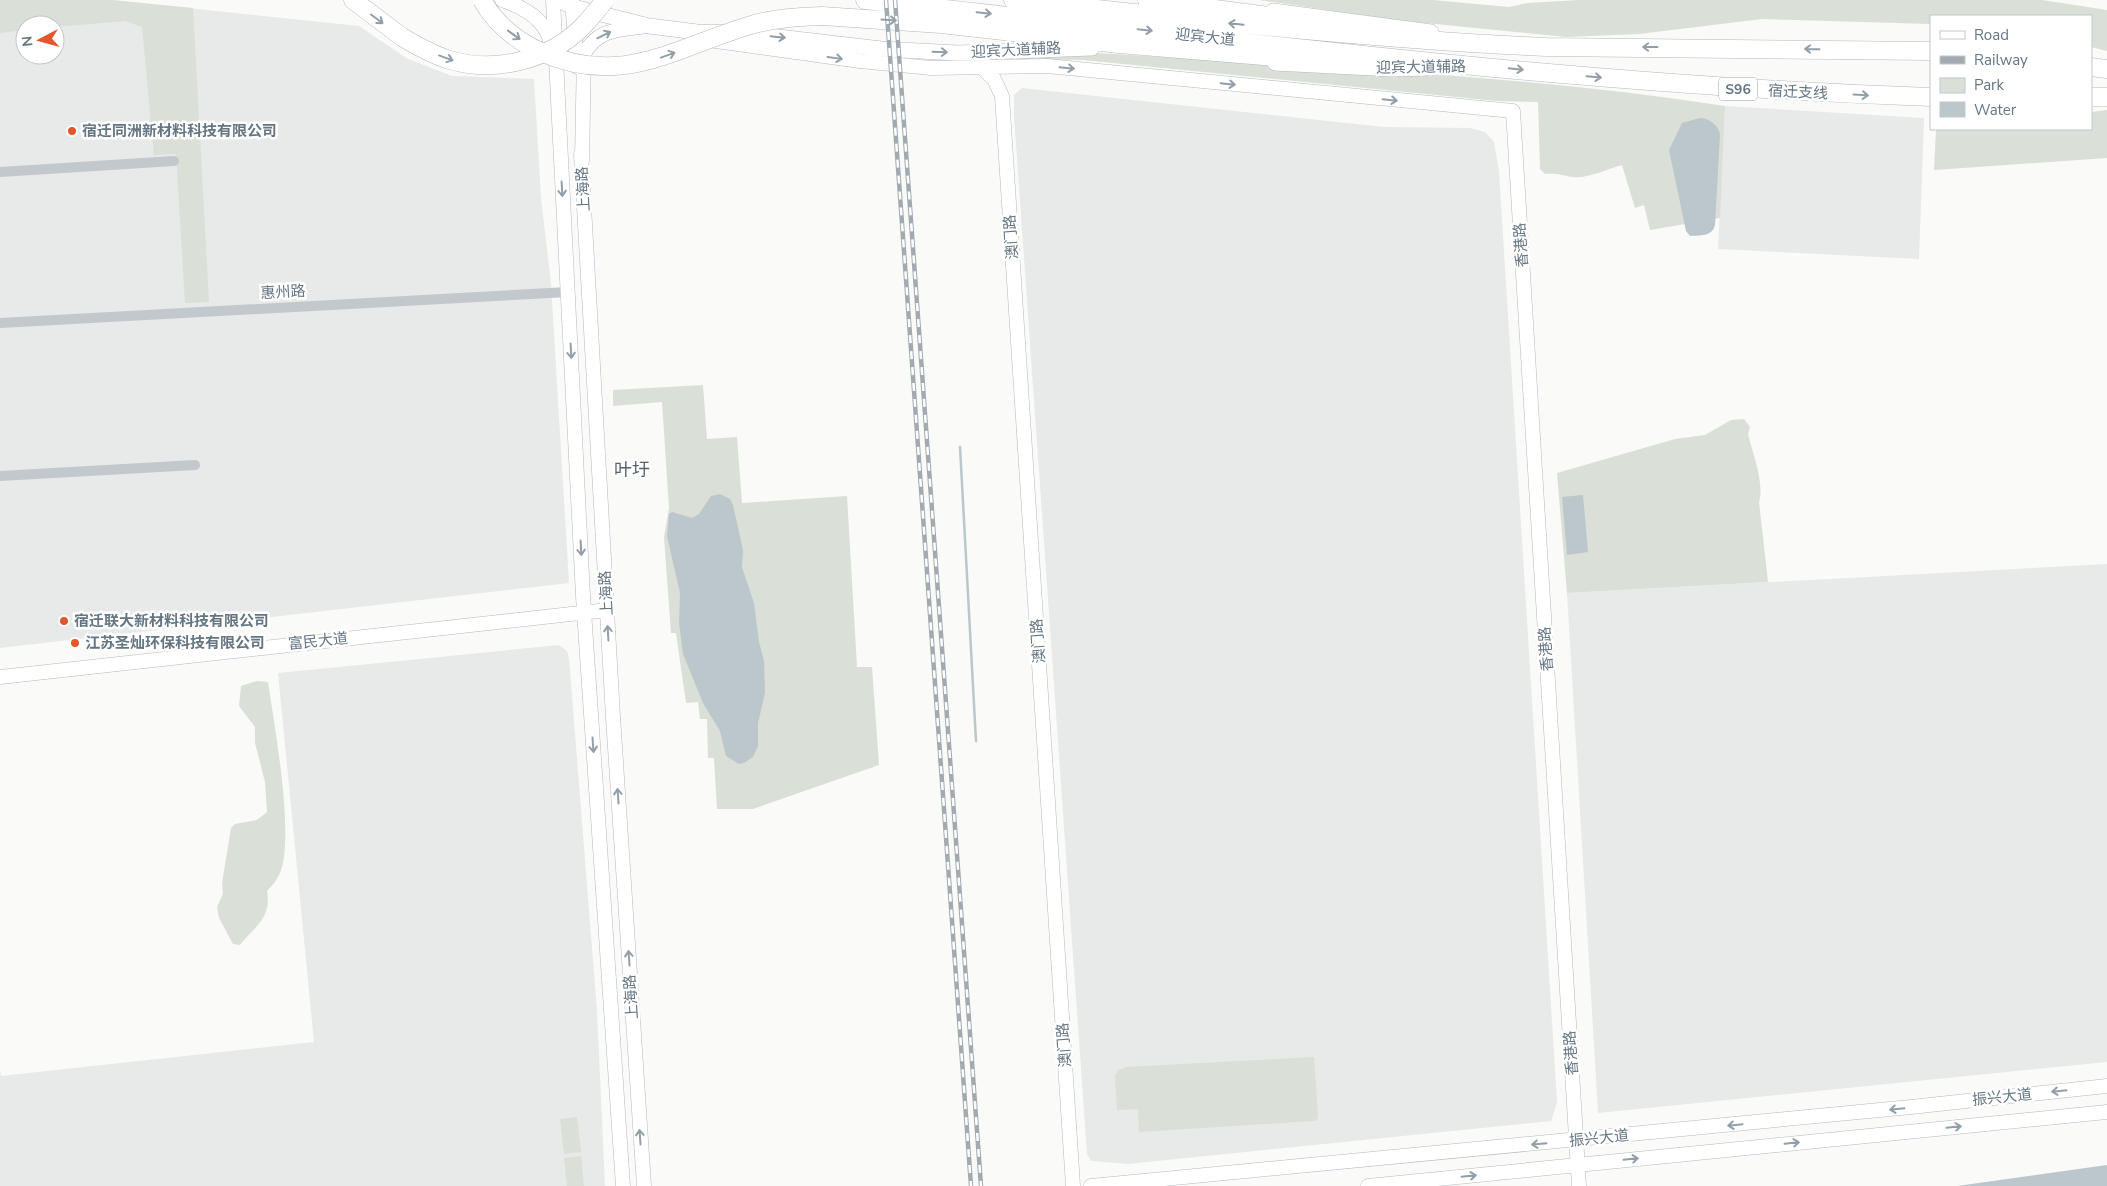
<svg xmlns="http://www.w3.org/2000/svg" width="2107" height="1186" font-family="'Nunito Sans','Noto Sans SC',sans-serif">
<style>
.built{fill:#e8e9e9;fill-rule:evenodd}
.green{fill:#dadfd7}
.water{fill:#bbc7cb}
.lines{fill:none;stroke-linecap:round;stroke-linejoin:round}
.stream{stroke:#bbc7cb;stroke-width:2.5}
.secondary-casing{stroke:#b3babf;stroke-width:15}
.primary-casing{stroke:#b5babe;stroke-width:16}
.highway-casing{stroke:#b4b9bd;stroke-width:19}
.street{stroke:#c3c8cc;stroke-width:10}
.secondary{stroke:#fff;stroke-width:14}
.primary{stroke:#fff;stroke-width:15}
.highway{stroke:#fff;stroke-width:18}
.rail-casing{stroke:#a2aab0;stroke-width:4.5}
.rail{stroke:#fff;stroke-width:2.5;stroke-dasharray:8;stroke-linecap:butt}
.highway-bridge-casing{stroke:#b4b9bd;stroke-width:19;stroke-linecap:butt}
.highway-bridge{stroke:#fff;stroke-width:18}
.oneway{stroke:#939fa8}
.poi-dot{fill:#e4572e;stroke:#fff;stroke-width:2}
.labels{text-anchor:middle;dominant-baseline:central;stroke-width:5;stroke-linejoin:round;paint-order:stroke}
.shield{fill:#fff;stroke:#939fa8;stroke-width:1}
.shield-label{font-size:14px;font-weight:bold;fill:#657683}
.street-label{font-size:15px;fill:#657683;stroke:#fff}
.poi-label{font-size:15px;font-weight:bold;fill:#657683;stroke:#fff;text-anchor:start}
.quarter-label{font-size:18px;fill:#57646e;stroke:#fff}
</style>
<rect width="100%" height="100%" fill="#fafaf8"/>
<path class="built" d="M0,0H112L359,26L408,59L452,76L534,79L541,197L551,284L569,583L0,648ZM25,25H55V55H25Z
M1022,88L1384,127L1470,128L1485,132L1494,142L1499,171L1557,1102L1551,1121L1128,1164L1091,1161L1087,1154L1014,116V95Z
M1725,106L1924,118L1919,259L1718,249Z
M2107,564V1062L1598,1113L1567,593Z
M559,645L567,651L569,658L597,1011L605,1186H0V1070L1,1076L314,1042L278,673Z"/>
<path class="green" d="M0,0H112L193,8L209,302L185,303L176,154L154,155L142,27L125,21L55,27V25H25V30L0,33Z
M1259,0H1433L1509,7L1527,3L1579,0H2042L2107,10V51L2091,47V16H1931V24L1762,19L1639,34L1566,37L1395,20Z
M1098,53C1307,67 1518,74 1725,106L1720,218L1650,230L1644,205L1635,208L1622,165C1607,169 1588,179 1572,177C1561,175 1558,173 1545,174L1540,169L1538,102L1497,101L1083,60L1011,59Z
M2107,110V158L1934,170L1936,129H2091V112Z
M703,385L707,439L737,437L742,503L847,496L857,667H872L879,765L753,809H717L714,758H708L707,719H700L698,702L686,703L676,633H671L664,537L669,508L662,402L613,406V390Z
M1744,419L1750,427L1748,434C1752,451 1765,485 1759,502L1768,582L1567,593L1557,473L1675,439L1705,435L1731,420Z
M257,681L268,682C274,723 295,837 280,873C277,880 272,886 267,891C272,918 255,926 240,945L233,944L219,918L217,907L223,894L222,883L231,828L235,824L257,820L267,812L265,782L255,743V727L239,706L241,686Z
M1314,1057L1318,1115L1317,1120L1313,1121L1139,1132L1138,1109L1117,1110L1115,1076L1118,1070L1126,1067Z
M577,1117L581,1152L564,1154L560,1119Z
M581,1156L584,1186H567L564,1158Z"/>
<path class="water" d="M1700,118C1709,118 1718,125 1720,134L1715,225C1712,237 1700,235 1690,236L1686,231L1669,150L1682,123Z
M720,494L730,499L733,505L743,550L742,567L754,603L759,642L764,661L765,693L758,723V746L753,757L744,763L739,764L726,756L720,731L703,703L683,654L679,623L680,593L667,536L669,514L672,512L692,518L699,514L711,496Z
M1583,495L1588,552L1567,555L1562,497Z
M2107,1165V1186H1957Z"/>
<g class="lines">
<path class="stream" d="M960,447L976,741"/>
<g class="secondary-casing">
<path id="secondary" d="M502,0C523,7 548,20 551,46
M553,0L583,596L623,1186
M572,0L577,67
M709,40L860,61L931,68L1047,66L1513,111L1579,1186
M982,68L994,79L1002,96L1073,1186
M581,154L613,717L644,1186
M582,161L584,54C598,28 620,30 647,26
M0,677L607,610
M1091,1186L1911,1107L2107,1086
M1368,1186L2107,1112"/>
</g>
<g class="primary-casing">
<path id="primary" d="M559,0L573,7L649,26L697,32L745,33L881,49L958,53L1092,48
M1273,11L1431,32
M1275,63L1393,69L1426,68"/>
</g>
<g class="highway-casing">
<path id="highway" d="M353,0L402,37
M865,0C1220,39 1574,85 1931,97
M1013,0C1191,19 1368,39 1546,47L1931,51
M1147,0L1284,18
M822,16L941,24L1119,44L1288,58
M2091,67L2107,69
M2091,97H2107"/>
</g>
<path class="street" d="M0,172L174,161
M0,323L568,292
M0,476L195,465"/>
<use href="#secondary" class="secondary"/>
<use href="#primary" class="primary"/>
<use href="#highway" class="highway"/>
<g class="rail-casing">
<path id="rail" d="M886,0L971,1186
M895,0L981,1186"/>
</g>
<use href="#rail" class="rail"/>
<g class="highway-bridge-casing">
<path id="highway-bridge" d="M482,0C495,23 517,41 541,52C622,88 674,48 751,25C775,18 798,17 822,16
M402,37C417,46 433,55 450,60C496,74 553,59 585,24C592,16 599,8 605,0"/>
</g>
<use href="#highway-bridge" class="highway-bridge"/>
</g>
<defs><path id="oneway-shaft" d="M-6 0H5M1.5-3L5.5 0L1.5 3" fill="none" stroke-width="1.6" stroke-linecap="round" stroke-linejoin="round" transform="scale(1.25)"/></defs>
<g class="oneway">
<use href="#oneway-shaft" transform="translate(984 13) rotate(6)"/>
<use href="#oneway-shaft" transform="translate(377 19) rotate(37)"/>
<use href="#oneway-shaft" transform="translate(889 20) rotate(4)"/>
<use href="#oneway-shaft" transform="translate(1236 24) rotate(-174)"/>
<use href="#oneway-shaft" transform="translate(1145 30) rotate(6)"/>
<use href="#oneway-shaft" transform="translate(514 35) rotate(36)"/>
<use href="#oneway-shaft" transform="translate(604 35) rotate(-26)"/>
<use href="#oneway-shaft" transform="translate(778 37) rotate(6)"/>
<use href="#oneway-shaft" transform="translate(1650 47) rotate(-180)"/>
<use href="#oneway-shaft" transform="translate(1812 49) rotate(-179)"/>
<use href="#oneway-shaft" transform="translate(940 52) rotate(2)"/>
<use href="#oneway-shaft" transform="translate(668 55) rotate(-20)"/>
<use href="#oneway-shaft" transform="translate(446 58) rotate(20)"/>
<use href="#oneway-shaft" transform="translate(835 58) rotate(8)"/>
<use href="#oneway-shaft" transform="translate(1067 68) rotate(6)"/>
<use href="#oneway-shaft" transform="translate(1516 69) rotate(6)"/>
<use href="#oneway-shaft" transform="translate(1594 77) rotate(5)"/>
<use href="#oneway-shaft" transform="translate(1228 84) rotate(6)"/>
<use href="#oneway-shaft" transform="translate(1861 95) rotate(3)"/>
<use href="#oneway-shaft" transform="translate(1390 100) rotate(6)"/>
<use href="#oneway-shaft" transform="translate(562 189) rotate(87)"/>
<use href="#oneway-shaft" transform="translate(571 351) rotate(87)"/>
<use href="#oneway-shaft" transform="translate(581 548) rotate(87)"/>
<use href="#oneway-shaft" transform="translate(608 633) rotate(-93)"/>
<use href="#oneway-shaft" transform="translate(593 745) rotate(86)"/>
<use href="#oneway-shaft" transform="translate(618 796) rotate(-94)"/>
<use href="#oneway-shaft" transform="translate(629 958) rotate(-94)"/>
<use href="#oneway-shaft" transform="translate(2059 1091) rotate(174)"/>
<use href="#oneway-shaft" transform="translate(1897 1109) rotate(174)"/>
<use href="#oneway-shaft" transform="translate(1735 1125) rotate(174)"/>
<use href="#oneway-shaft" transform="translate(1954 1127) rotate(-6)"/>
<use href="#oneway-shaft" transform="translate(640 1137) rotate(-94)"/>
<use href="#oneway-shaft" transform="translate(1792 1143) rotate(-6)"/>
<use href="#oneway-shaft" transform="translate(1539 1144) rotate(175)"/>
<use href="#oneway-shaft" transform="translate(1631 1159) rotate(-6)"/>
<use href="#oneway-shaft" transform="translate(1469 1176) rotate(-6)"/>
</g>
<g class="poi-dot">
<circle cx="72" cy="131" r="5"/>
<circle cx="64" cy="621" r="5"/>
<circle cx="75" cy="643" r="5"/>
</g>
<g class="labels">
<rect class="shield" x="1719" y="77.5" width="38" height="23" rx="4"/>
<g class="shield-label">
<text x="1738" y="89">S96</text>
</g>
<g class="street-label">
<text transform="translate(1205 37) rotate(6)">迎宾大道</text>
<text transform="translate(1016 50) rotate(-3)">迎宾大道辅路</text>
<text transform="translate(1421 67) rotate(-1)">迎宾大道辅路</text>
<text transform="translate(1798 92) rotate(3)">宿迁支线</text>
<text transform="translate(583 189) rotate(-93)">上海路</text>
<text transform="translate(1011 237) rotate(-94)">澳门路</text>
<text transform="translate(1521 245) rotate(-94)">香港路</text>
<text transform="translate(283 292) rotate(-3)">惠州路</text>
<text transform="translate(606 593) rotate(-93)">上海路</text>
<text transform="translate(318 641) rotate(-6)">富民大道</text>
<text transform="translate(1038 641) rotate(-94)">澳门路</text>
<text transform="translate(1546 649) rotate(-94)">香港路</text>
<text transform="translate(631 997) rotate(-94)">上海路</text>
<text transform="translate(1064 1045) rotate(-94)">澳门路</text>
<text transform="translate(1571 1053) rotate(-94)">香港路</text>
<text transform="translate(2002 1097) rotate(-6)">振兴大道</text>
<text transform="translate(1599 1138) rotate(-6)">振兴大道</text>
</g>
<g class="poi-label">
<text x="82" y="131">宿迁同洲新材料科技有限公司</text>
<text x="74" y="621">宿迁联大新材料科技有限公司</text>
<text x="85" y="643">江苏圣灿环保科技有限公司</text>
</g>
<g class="quarter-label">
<text x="632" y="470">叶圩</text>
</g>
</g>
<rect x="1930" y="15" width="162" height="115" fill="#ffffff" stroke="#c1c8cd"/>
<rect x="1940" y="31" width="25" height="8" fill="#ffffff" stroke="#c1c8cd"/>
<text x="1974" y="40" font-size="15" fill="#657683">Road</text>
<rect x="1940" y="56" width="25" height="8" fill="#a2aab0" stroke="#c1c8cd"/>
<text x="1974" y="65" font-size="15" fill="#657683">Railway</text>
<rect x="1940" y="78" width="25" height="15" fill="#dadfd7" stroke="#c1c8cd"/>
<text x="1974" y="90" font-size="15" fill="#657683">Park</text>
<rect x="1940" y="102" width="25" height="15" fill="#bbc7cb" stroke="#c1c8cd"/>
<text x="1974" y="115" font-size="15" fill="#657683">Water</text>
<g transform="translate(40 40) rotate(264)"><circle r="24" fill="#ffffff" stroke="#c1c8cd"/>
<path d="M0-4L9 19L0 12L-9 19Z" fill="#e4572e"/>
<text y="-8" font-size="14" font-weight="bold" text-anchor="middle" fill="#657683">N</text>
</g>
</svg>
